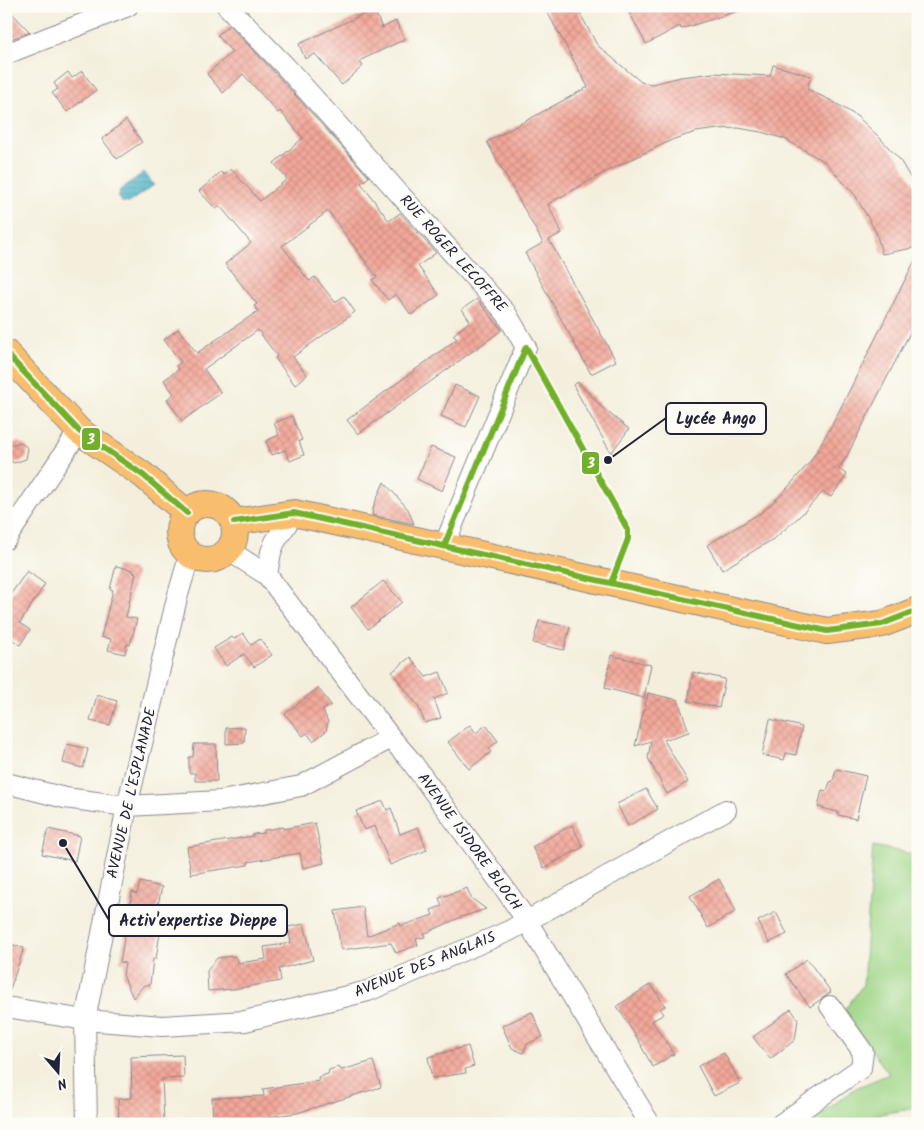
<svg xmlns="http://www.w3.org/2000/svg" width="924" height="1130" font-family="Kalam,sans-serif">
<style>
.green{fill:#a0d688;stroke:#617c62}
.water{fill:url(#water-rules);stroke:#366a82}
.building{fill:url(#building-cross-hatch)}
.lines{fill:none;stroke-linecap:round;stroke-linejoin:round}
.minor-casing{stroke:#8b888c;stroke-width:22}
.major-casing{stroke:#8b888c;stroke-width:28}
.minor{stroke:#fff;stroke-width:20}
.major{stroke:#f9be6d;stroke-width:26}
.bus-1-casing{stroke:#fdfcf7;stroke-width:10}
.bus-1{stroke:#72b02a;stroke-width:6}
.labels{text-anchor:middle;dominant-baseline:central;stroke-width:5;stroke-linejoin:round;paint-order:stroke}
.street-label{font-size:15px;fill:#22223b;stroke:#fdfcf7}
.leader{fill:none;stroke:#22223b;stroke-width:2}
.callout-dot{fill:#22223b;stroke:#fdfcf7;stroke-width:2}
.callout{fill:#fdfcf7;stroke:#22223b;stroke-width:2}
.callout-label{font-size:16px;text-anchor:middle;font-weight:bold;fill:#22223b}
.line-badge{stroke:#fdfcf7;stroke-width:2}
.badge-label{font-size:14px;text-anchor:middle;font-weight:bold;fill:#fff}
</style>
<defs>
<pattern id="water-rules" width="6" height="5" patternUnits="userSpaceOnUse" patternTransform="scale(1.25)"><rect width="6" height="5" fill="#4ab3c8"/><path d="M0 2.5h6" fill="none" stroke="#3d91a4"/></pattern>
<pattern id="building-cross-hatch" width="8" height="8" patternUnits="userSpaceOnUse" patternTransform="scale(1.25)"><rect width="8" height="8" fill="#f2a799"/><path d="M0 0l8 8M0 8l8-8" fill="none" stroke="#cf8f85"/></pattern>
</defs>
<rect width="100%" height="100%" fill="#fdfcf7"/>
<filter id="ink" filterUnits="userSpaceOnUse"><feTurbulence type="fractalNoise" baseFrequency=".02" numOctaves="2"/><feDisplacementMap in="SourceGraphic" scale="10" xChannelSelector="R" yChannelSelector="G"/><feConvolveMatrix kernelMatrix="1 2 1 2 8 2 1 2 1" color-interpolation-filters="sRGB"/></filter>
<filter id="wash" filterUnits="userSpaceOnUse"><feTurbulence type="fractalNoise" baseFrequency=".0096" numOctaves="4" result="noise"/><feDisplacementMap in="SourceGraphic" scale="20" xChannelSelector="R" yChannelSelector="G"/><feGaussianBlur stdDeviation="1.12" result="paint"/><feColorMatrix in="noise" values="0 0 0 0 0 0 0 0 0 0 0 0 0 0 0 0 0 1.4 0 .05"/><feComposite in="paint" operator="in"/></filter>
<g filter="url(#wash)">
<rect width="100%" height="100%" fill="#f4efdd"/>
<path class="green" d="M873,846L918,855V1106L910,1109L880,1114L855,1120L849,1124H807L856,1088L889,1074L843,1012L863,985Z"/>
<path class="water" d="M144,172L154,185L128,203L122,202L118,196L120,193L119,191Z"/>
<g id="blocks">
<path class="building" d="M544,6H576L597,45L641,82L652,84L681,77L713,73L770,76L773,65L811,76L807,89L832,101L858,117L879,137L900,160L918,191V247L882,254L876,232L855,195L825,162L785,139L761,132L738,128L718,129L696,132L674,139L609,170L548,204L562,233L549,240L616,361L591,374L525,253L543,243L487,142L588,87Z
M626,6H740L741,10L681,29L680,26L646,44Z
M6,7L30,32L6,41Z
M374,9L382,28L396,21L405,39L359,61L363,66L342,85L315,54L305,59L299,44Z
M229,25L277,75L369,177L361,183L389,221L400,213L436,253L418,266L439,295L411,315L396,294L388,300L372,280L377,277L328,211L282,246L309,281L315,277L335,302L344,296L355,312L293,357L307,375L295,385L275,358L277,356L258,330L204,369L221,393L182,421L167,399L174,394L164,380L179,369L176,366L181,362L164,340L178,329L197,353L258,311L254,306L257,304L225,264L251,243L220,206L216,209L199,191L221,172L224,175L231,169L260,201L287,179L274,163L303,138L280,111L278,113L243,74L223,93L207,74L232,52L217,35Z
M82,71L96,90L67,112L52,93L58,89L54,83L68,72L72,78Z
M126,120L142,142L117,159L102,139Z
M918,254V317L848,454L839,469L847,475L831,497L823,492L800,516L775,538L722,570L707,545L762,512L781,495L810,462L832,425Z
M477,299L502,330L358,434L347,420L457,339L453,335L470,321L462,309Z
M578,382L605,410L629,429L611,453L573,385Z
M455,385L480,396L466,427L441,416Z
M292,416L302,440L299,441L304,455L290,461L285,450L272,455L266,441L279,435L274,423Z
M19,442L28,448L26,459L14,463L7,459L6,447Z
M431,447L456,457L442,491L417,479Z
M384,482L408,509L414,524L372,515L374,505Z
M116,566L133,570V572L136,573L126,617L137,619L130,645L127,644L125,654L108,650L111,639L101,637L113,590L110,589Z
M27,571L45,584L20,623L30,630L20,645L10,638L6,643V601Z
M383,581L402,602L368,629L351,607Z
M539,621L570,627L564,650L533,643Z
M243,633L251,645L260,639L272,655L254,667L244,654L226,666L214,648L232,637L234,639Z
M611,655L651,665L644,698L605,688Z
M410,657L426,677L440,672L448,693L434,699L441,718L425,723L418,706L392,672Z
M693,672L725,679L719,708L688,701Z
M318,688L331,705L323,710L328,722L326,731L313,741L307,733L303,736L285,714Z
M648,693L678,700L689,732L664,740L688,782L667,794L648,758L651,741L635,746Z
M97,695L117,701L110,725L90,721Z
M770,719L802,727L796,755L786,753L784,760L762,755Z
M470,725L476,733L486,725L498,741L489,748L491,752L469,769L448,742Z
M245,727L244,743L226,744V728Z
M67,744L88,749L83,768L63,763Z
M194,744H216L217,781H195V773H189V757H193Z
M836,769L866,776L856,819L838,815V812L818,807L822,790L827,791L830,782L833,781Z
M646,789L658,809L628,826L617,804Z
M383,801L387,810L391,808L400,834L418,827L427,850L390,865L375,826L364,830L356,811Z
M315,823L324,863L303,868L300,853L248,862V865L191,874L187,847L253,836V834L264,833V830L283,827V829Z
M572,825L583,847L544,868L532,847Z
M48,829L80,836L75,861L42,854Z
M719,879L736,911L708,928L690,896Z
M140,882L162,887L152,932L160,933L156,959H153L150,985H144L133,998L123,975L125,963L120,962L132,892L137,894Z
M467,888L471,898L486,909L461,917L424,934L425,937L416,939L418,945L396,953L391,943L341,950L335,911L363,907L367,936L400,923L401,926L433,915L431,910L442,906L439,898Z
M776,912L787,934L769,943L758,921Z
M304,924L313,960L279,969L281,981L233,989L208,991L207,971L217,958L234,956L239,963L266,959L264,947L291,943L288,927Z
M6,943L24,948L9,992H6Z
M807,959L831,992L810,1007L786,974Z
M651,984L665,1006L660,1009L664,1014L652,1021L674,1054L653,1067L641,1046H642L617,1006Z
M791,1009L798,1019L795,1040L770,1059L753,1037Z
M532,1012L543,1037L527,1044L523,1053L512,1048L502,1026Z
M468,1046L474,1066L465,1069L466,1073L432,1078L428,1057Z
M724,1053L740,1083L714,1096L698,1066Z
M183,1055L184,1078L162,1079L164,1122L119,1124L118,1099L132,1098L131,1057Z
M373,1061L381,1087L297,1113L240,1121V1124H213L212,1098L264,1096L263,1089L319,1081L318,1077L328,1074L329,1070L338,1067L342,1070Z"/>
</g>
</g>
<g filter="url(#ink)">
<use href="#blocks" fill-opacity="0" stroke="#8b888c" stroke-width="1"/>
<g class="lines">
<g class="minor-casing">
<path id="minor" d="M227,6L286,67L506,313L526,347L444,546
M6,54L128,6
M6,539L79,431
M228,550L267,575L391,738L411,761L505,889L527,921L650,1124
M267,575L271,552L275,542L294,513
M6,783L65,798L127,806L221,801L301,786L391,738
M6,1007L85,1020L162,1026L245,1021L368,991L509,931L726,810
M87,1124L85,1020L127,806L177,598L190,554
M781,1124L861,1068L863,1052L830,1006"/>
</g>
<g class="major-casing">
<path id="major" d="M6,353L79,431L143,475L187,513
M179 532a28 28 0 1 1 56 0a28 28 0 1 1-56 0Z
M234,522L294,513L827,631L882,624L918,610"/>
</g>
<use href="#minor" class="minor"/>
<use href="#major" class="major"/>
<g class="bus-1-casing">
<path id="bus-1" d="M526,347L628,530V539L611,583
M6,353L79,431L143,475L187,513
M234,522L294,513L827,631L882,624L918,610
M444,546L526,347"/>
</g>
<use href="#bus-1" class="bus-1"/>
</g>
</g>
<g class="labels">
<g class="street-label">
<text transform="translate(453 254) rotate(48)">RUE ROGER LECOFFRE</text>
<text transform="translate(132 793) rotate(-77)">AVENUE DE L'ESPLANADE</text>
<text transform="translate(469 842) rotate(54)">AVENUE ISIDORE BLOCH</text>
<text transform="translate(425 965) rotate(-22)">AVENUE DES ANGLAIS</text>
</g>
</g>
<path class="leader" d="M608 460L666 418M63 843L109 920"/>
<g class="callout-dot">
<circle cx="608" cy="460" r="5"/>
<circle cx="63" cy="843" r="5"/>
</g>
<g class="callout">
<rect x="666" y="403" width="100" height="31" rx="5"/>
<rect x="109" y="905" width="178" height="31" rx="5"/>
</g>
<g class="callout-label">
<text x="716" y="424">Lycée Ango</text>
<text x="198" y="926">Activ'expertise Dieppe</text>
</g>
<g class="line-badge">
<rect x="81" y="427" width="20" height="24" rx="5" fill="#72b02a"/>
<rect x="581" y="451" width="19" height="24" rx="5" fill="#72b02a"/>
</g>
<g class="badge-label">
<text x="91" y="444">3</text>
<text x="591" y="468">3</text>
</g>
<rect width="924" height="1130" fill="none" stroke="#fdfcf7" stroke-width="25"/>
<g transform="translate(58 1072) rotate(161)" stroke="#fdfcf7" stroke-width="4" paint-order="stroke">
<path d="M0-4L9 19L0 12L-9 19Z" fill="#22223b"/>
<text y="-8" font-size="14" font-weight="bold" text-anchor="middle" fill="#22223b">N</text>
</g>
</svg>
